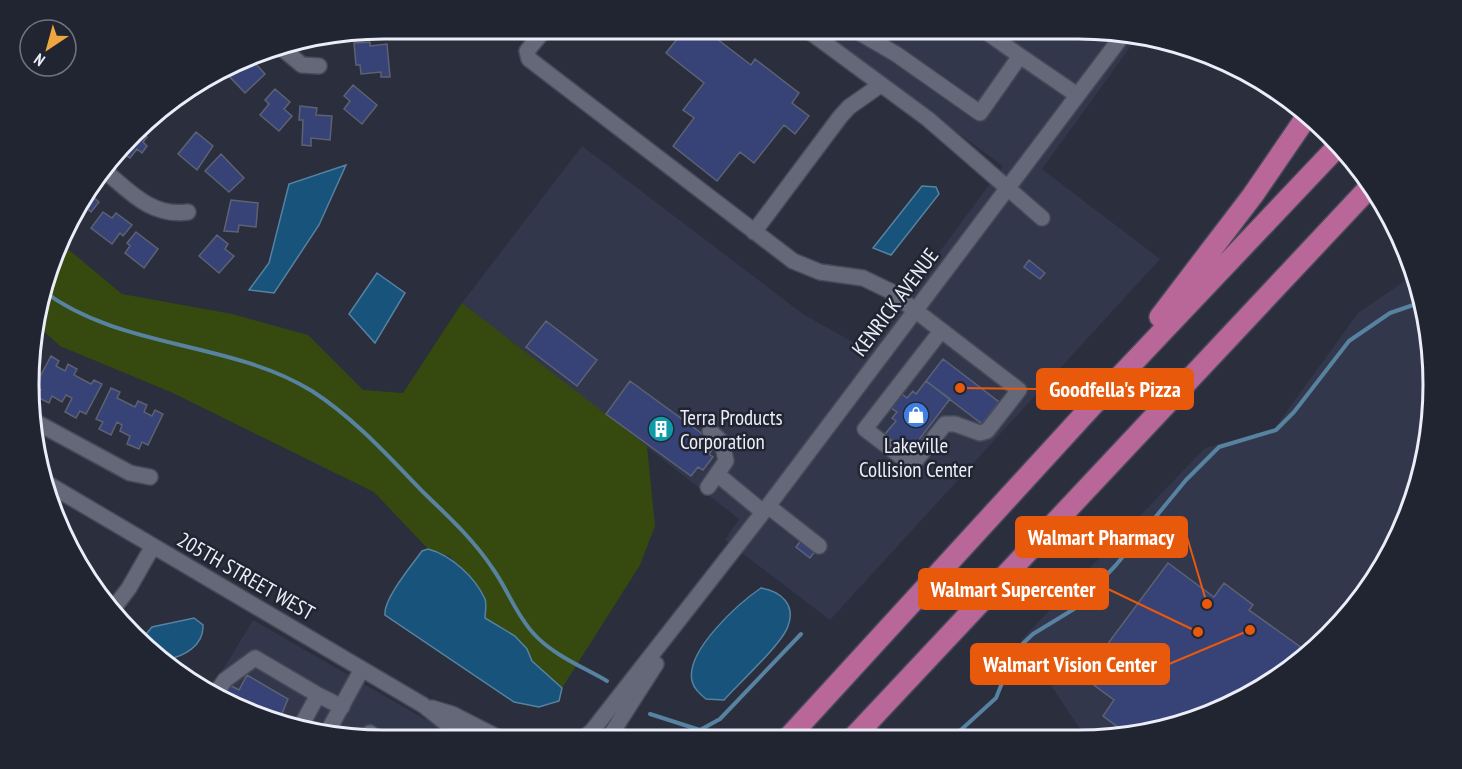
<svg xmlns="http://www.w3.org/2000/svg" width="1462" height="769" font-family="'PT Sans Narrow',sans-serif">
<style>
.built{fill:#32374c}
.green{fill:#364a0f}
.water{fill:#17537a;stroke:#5782a0;stroke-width:1.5}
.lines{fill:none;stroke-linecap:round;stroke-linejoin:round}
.stream{stroke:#5782a0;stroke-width:4}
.building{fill:#374377;stroke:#5d6272;stroke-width:1.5}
.minor-casing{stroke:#474a57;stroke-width:18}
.highway-casing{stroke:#474a57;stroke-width:24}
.minor{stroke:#646879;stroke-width:15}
.highway{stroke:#b96798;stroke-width:21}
.labels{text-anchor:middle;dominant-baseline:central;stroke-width:5;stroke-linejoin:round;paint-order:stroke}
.street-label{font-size:21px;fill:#ebeef8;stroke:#212532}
.poi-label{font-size:21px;fill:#ebeef8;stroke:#212532;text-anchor:start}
.rim{fill:none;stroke:#ebeef8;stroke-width:3}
.leader{fill:none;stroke:#e8590c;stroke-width:2}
.callout-dot{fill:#e8590c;stroke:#212532;stroke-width:2}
.callout{fill:#e8590c;stroke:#e8590c;stroke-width:2}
.callout-label{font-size:22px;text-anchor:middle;font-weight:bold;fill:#fff}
</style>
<rect width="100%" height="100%" fill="#2a2e3d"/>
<path class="built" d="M816,29H1100L1136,39L1042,169L1160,259L830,620L725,540L739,519L462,303L582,146L803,314L867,350L1003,166Z
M1415,274L1433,408L1397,542L1345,619L1294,667L1213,714L1124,737L1086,738L1021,640L1205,448L1274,429L1358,313Z
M253,620L459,739L362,740L227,704L210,691Z"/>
<path class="green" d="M62,244L122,294L232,314L308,335L363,390L403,393L462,303L647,446L655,526L640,565L562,688L532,661L527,649L515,636L485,618L486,608L461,567L449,556L428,549L374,492L173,393L60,346L38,326L41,293Z"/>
<path class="water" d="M346,165L319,225L274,293L249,290L269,263L289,184Z
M922,186L936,187L939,194L891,255L873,248Z
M377,273L405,293L375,343L349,314Z
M428,549C451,555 475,577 485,599C487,604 485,613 485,618L515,636L527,649L532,661L562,688L559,701L539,707L514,702L385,615C383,599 412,565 422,551Z
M761,588C781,591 796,605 788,626C783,643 738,684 724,700L706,699C700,694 694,689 692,681C685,651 739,603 761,588Z
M194,618L203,625C204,646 184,656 166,660L140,641L152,627Z"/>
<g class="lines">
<path class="stream" d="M42,290C121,350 229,340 312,391C354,418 389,457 423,492C448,516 474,540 493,569C508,590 516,615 534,634C553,655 583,667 607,681
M650,714L700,730L720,719L801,634
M952,738L996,698L1015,651L1033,634L1074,609L1116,565L1186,480L1219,447L1276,430L1294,412L1349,341L1390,313L1419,303"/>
</g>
<path class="building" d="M685,29H704L751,65L755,59L799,93L792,103L809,116L795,134L784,125L754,163L740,152L717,181L673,146L694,118L683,110L704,83L666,53Z
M370,42V46L387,44L390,77H381V72L361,74L360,65H356L354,43Z
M253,56L258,61L255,63L265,74L245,93L227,74Z
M353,85L377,105L362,124L344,109L350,101L344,96Z
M275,89L290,102L284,109L292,116L279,131L260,115L269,104L265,100Z
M300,106L317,108L316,115L332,116L330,140L311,138V146L302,145L303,120H299Z
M140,132L147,137L143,142L147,146L142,153L137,149L130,158L121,152Z
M196,132L213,146L197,170L178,154Z
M221,154L244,178L229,192L205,171Z
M86,191L99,202L91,212L84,206L79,212L77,211Z
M231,200L258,203L256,227L239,225L238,232L224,231Z
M103,212L112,218L116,213L132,225L123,236L120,233L112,244L91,228Z
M136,232L158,249L144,268L125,253L130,246L127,243Z
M217,235L228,244L225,249L234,256L219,273L199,256Z
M1029,260L1045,273L1040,279L1024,267Z
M546,321L597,360L577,386L526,347Z
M51,356L59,361L56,366L65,371L68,364L77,369L74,375L91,384L94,380L102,384L86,414L80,411L76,418L65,412L72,398L66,395L62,402L52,396L49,403L37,397L41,390L35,386Z
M943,359L999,402L982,424L926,381Z
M630,381L716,444L709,454L713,457L703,470L698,467L691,476L606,414Z
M926,381L950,399L909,453L885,434L896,421L892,418L897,412L891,408L902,394L907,398L913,391L916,394Z
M111,388L120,392L117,398L135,407L138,401L147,405L144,412L152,416L155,410L163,414L148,445L142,442L139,449L127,444L130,436L120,431L122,425L117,422L111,435L99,429L103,422L96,419Z
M802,539L816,550L810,558L796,547Z
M1168,563L1214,597L1224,583L1253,605L1249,610L1309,653L1294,667L1213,714L1130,736L1103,716L1114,700L1083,677Z
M247,675L288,699L280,718L231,705L219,695L226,683L239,690Z"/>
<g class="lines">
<g class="minor-casing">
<path id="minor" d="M545,29L527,51L529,59L793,261L820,272L863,278L890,291L1019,390L987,431L980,433L955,424H945L912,465L865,429L941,331
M806,29L928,119L1042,218
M853,29L896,54L980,113L1020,56L1077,95
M982,29L1020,56
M279,46L302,65L319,66
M104,170C130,192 152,217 188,212
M754,232L840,117L849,107L879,86
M32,420L130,473L150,477
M717,474L763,512
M48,484L423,705L448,725L475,739
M708,487L726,461L722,442L710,431
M768,506L819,546
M113,609L129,588L153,546
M215,695L225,680L255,658L318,695
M432,708L452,714L501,739
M302,724L318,695L342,707
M328,731L362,669
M360,739L370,733L380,740
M582,739L592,731L768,506L1123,35
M608,739L656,664"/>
</g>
<g class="highway-casing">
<path id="highway" d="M1160,317L1253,195L1305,119
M788,738L1091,407L1339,145
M853,738L1368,189"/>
</g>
<use href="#minor" class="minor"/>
<use href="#highway" class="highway"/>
</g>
<defs>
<g id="shop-disc" transform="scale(1.35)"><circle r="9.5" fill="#3f7fe0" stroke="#212532"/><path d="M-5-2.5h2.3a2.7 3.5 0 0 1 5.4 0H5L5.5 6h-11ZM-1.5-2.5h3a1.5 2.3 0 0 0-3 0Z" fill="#fff"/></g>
<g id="building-disc" transform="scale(1.35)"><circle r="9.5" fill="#0f9aa8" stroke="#212532"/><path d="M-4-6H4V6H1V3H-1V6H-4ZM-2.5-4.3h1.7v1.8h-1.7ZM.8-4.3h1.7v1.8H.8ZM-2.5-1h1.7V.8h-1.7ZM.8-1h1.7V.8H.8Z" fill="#fff"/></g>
</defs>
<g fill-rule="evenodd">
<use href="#shop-disc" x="916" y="415"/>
<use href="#building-disc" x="661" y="429"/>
</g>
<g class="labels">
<g class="street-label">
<text transform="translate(895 302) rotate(-53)">KENRICK AVENUE</text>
<text transform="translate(246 576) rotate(30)">205TH STREET WEST</text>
</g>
<g class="poi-label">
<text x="680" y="417">Terra Products<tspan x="680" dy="24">Corporation</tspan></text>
<text x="916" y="445" text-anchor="middle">Lakeville<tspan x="916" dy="24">Collision Center</tspan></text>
</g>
</g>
<path d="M0 0H1462V769H0ZM384 39H1078A345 345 0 0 1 1423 384V385A345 345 0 0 1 1078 730H384A345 345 0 0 1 39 385V384A345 345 0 0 1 384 39Z" fill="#212532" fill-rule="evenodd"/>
<path class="rim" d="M384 39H1078A345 345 0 0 1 1423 384V385A345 345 0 0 1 1078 730H384A345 345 0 0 1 39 385V384A345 345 0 0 1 384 39Z"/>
<path class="leader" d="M960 388L1037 389M1207 604L1187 537M1198 632L1108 589M1250 630L1169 664"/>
<g class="callout-dot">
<circle cx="960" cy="388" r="6"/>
<circle cx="1207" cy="604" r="6"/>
<circle cx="1198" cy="632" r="6"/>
<circle cx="1250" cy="630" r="6"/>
</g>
<g class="callout">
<rect x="1037" y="369" width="156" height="40" rx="6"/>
<rect x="1016" y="517" width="171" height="40" rx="6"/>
<rect x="919" y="569" width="189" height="40" rx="6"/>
<rect x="971" y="644" width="198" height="40" rx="6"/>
</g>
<g class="callout-label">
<text x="1115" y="397">Goodfella's Pizza</text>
<text x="1101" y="545">Walmart Pharmacy</text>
<text x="1013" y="597">Walmart Supercenter</text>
<text x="1070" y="672">Walmart Vision Center</text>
</g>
<g transform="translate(48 48) rotate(216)"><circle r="28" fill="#212532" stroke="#727581" stroke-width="1.5"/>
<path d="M0-4.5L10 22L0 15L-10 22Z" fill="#f0a63f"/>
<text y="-9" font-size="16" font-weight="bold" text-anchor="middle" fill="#ebeef8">N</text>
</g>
</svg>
